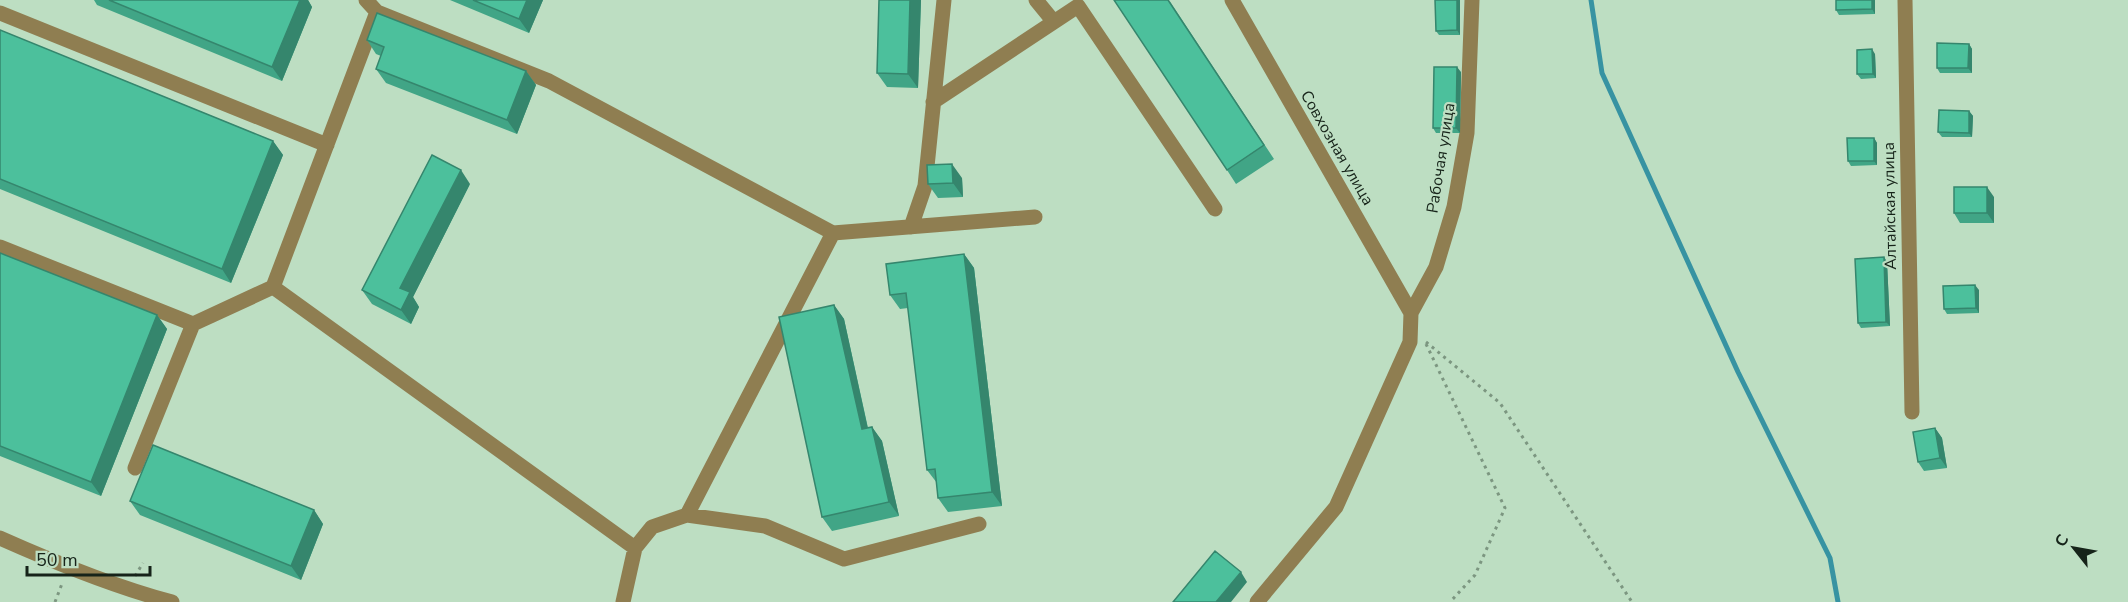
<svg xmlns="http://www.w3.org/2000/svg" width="2128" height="602" font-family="'Nunito Sans',sans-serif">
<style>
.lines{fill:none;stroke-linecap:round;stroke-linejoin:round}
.stream{stroke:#3793a2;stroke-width:5}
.path{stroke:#7c9680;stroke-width:3;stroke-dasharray:3 4.5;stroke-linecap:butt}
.minor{stroke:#8f7e51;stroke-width:15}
.wall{fill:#41a586}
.shaded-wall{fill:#35866d}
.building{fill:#4cc09c;stroke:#35866d;stroke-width:1.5}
.labels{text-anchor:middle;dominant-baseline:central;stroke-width:4.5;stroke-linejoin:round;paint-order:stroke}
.street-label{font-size:16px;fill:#162319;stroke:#bddec2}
</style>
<rect width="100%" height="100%" fill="#bddec2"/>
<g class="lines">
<path class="stream" d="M1591,0L1602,73L1738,372L1830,558L1838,602"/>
<path class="path" d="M1426,342L1500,403L1632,602
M1426,344L1505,508L1475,575L1450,602
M135,576L143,563
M55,602L63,581"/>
<path class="minor" d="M366,0L377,12L273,287L635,548L623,602
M1036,0L1054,22
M1232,0L1411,313
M1905,0L1912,412
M377,12L549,81L833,233L1035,217
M0,13L327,145
M933,102L1078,6L1215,209
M911,227L925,186L944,0
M0,247L193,324
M135,468L193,324L273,287
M687,515L833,233
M0,538C56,563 112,586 172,602
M635,548L652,527L687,515L765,526L844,559L979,524
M1257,602L1336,507L1410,342L1411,313L1436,267L1454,207L1467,133L1472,0"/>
</g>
<path class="wall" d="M94,0H308L312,7L282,81L97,5Z
M450,0H543L529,33Z
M879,0H921L918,88L887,87L877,73Z
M1169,0L1274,159L1236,184L1227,170Z
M1435,0H1460V35H1439L1436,31Z
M1836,0H1875V14L1839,15L1836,10Z
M0,30L273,141L283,155L231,283L0,189Z
M367,40L526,71L536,85L517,134L386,83L376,69L381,56L376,54Z
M1969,44L1972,49V73H1940L1937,68Z
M1875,54L1876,78L1861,79L1857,74Z
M1461,72L1460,133H1436L1433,128Z
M1969,111L1973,116L1972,137H1942L1938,132Z
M1874,138L1877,143V165L1851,166L1848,161Z
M962,178L963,197L938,198L928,184Z
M470,184L413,297L419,307L411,324L372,304L362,290Z
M1994,197V223H1960L1954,213Z
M0,253L157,315L167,329L101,496L0,456Z
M964,254L974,268L1002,506L948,512L938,498L937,483L927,470L908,308L900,309L890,295Z
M1884,257L1887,262L1890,326L1861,328L1858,323Z
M1979,290V313L1947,314L1944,309Z
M834,305L844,319L868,428L872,427L882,441L899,516L832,531L822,517Z
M1935,428L1942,438L1947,468L1924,471L1918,462Z
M130,501L314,510L323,524L301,580L140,515Z"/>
<path class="shaded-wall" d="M300,0H308L312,7L282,81L272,67Z
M527,0H543L529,33L519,19Z
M910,0H921L918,88L908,74Z
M1457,0H1460V35L1457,30Z
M1872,0H1875V14L1872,9Z
M1969,44L1972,49V73L1968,68Z
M1872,49L1875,54L1876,78L1873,74Z
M1457,67L1461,72L1460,133L1456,128Z
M526,71L536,85L517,134L507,120Z
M1969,111L1973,116L1972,137L1969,133Z
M1874,138L1877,143V165L1874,161Z
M273,141L283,155L231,283L222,269Z
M952,164L962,178L963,197L953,183Z
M461,170L470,184L413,297L419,307L411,324L401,310L400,288Z
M1987,187L1994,197V223L1987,213Z
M964,254L974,268L1002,506L992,492Z
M1884,257L1887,262L1890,326L1886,322Z
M1975,285L1979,290V313L1976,308Z
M834,305L844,319L871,443L862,429Z
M157,315L167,329L101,496L91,482Z
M872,427L882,441L899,516L889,502Z
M1935,428L1942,438L1947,468L1940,458Z
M314,510L323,524L301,580L291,566Z
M1241,572L1247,582L1231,602H1216Z"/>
<path class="building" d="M109,0H300L272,67Z
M473,0H527L519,19Z
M879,0H910L908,74L877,73Z
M1114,0H1168L1264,145L1227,170Z
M1435,0H1457V30L1436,31Z
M1836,0H1872V9L1836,10Z
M377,13L526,71L507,120L376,69L384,47L367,40Z
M0,30L273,141L222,269L0,179Z
M1937,43L1969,44L1968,68H1937Z
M1872,49L1873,74H1857V50Z
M1434,67H1457L1456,128H1433Z
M1939,110L1969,111V133L1938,132Z
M1847,138H1874V161H1848Z
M432,155L461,170L400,288L410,292L401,310L362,290Z
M952,164L953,183L928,184L927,165Z
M1954,187H1987V213H1954Z
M0,253L157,315L91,482L0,446Z
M964,254L992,492L938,498L935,469L927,470L906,293L890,295L886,264Z
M1884,257L1886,322L1858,323L1855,259Z
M1975,285L1976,308L1944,309L1943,286Z
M834,305L862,429L872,427L889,502L822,517L779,317Z
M1935,428L1940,458L1918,462L1913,432Z
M153,445L314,510L291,566L130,501Z
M1215,551L1241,572L1216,602H1173Z"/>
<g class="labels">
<g class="street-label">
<text transform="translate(1337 148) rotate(60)">Совхозная улица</text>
<text transform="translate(1441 158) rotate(-81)">Рабочая улица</text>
<text transform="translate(1890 206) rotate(-91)">Алтайская улица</text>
</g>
</g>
<g transform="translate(2074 548) rotate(301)" stroke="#bddec2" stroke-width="4.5" paint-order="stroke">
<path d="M0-4.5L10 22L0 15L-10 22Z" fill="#162319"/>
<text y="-9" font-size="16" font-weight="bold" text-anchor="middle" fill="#162319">С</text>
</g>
<path d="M27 566v9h123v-9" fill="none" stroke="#162319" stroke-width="3"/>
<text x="36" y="566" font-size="18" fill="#162319" stroke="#bddec2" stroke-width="4.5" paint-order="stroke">50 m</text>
</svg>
